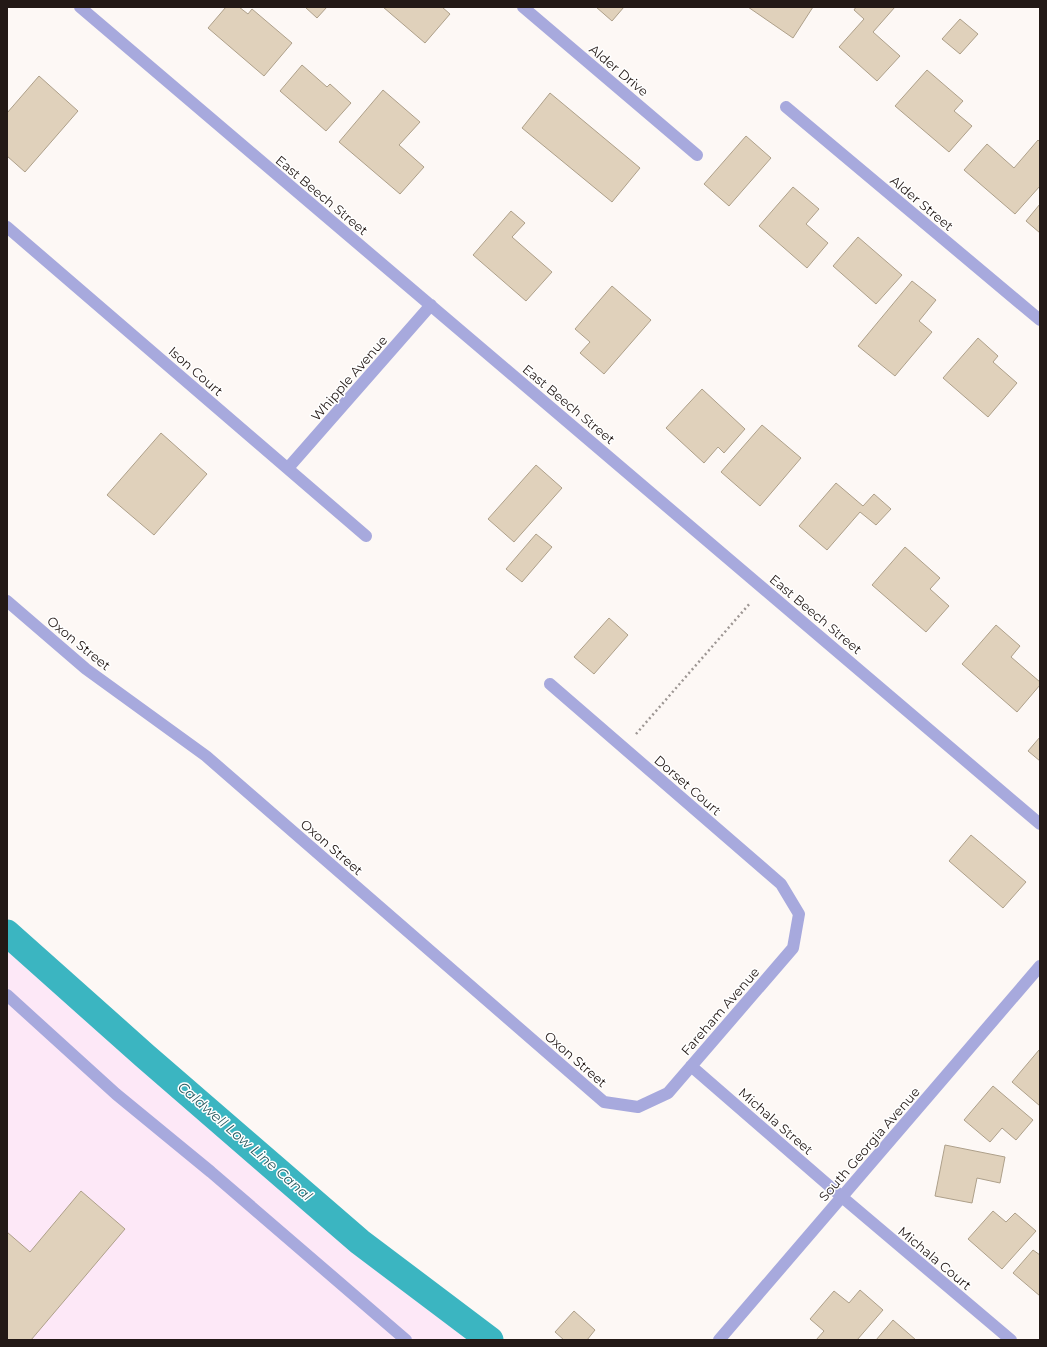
<svg xmlns="http://www.w3.org/2000/svg" width="1047" height="1347" font-family="Montserrat,sans-serif">
<style>
.industrial{fill:#fde8f7}
.lines{fill:none;stroke-linecap:round;stroke-linejoin:round}
.canal{stroke:#3bb5c1;stroke-width:27}
.building{fill:#e0d1bb;stroke:#aea08a}
.path{stroke:#9d9693;stroke-width:2.5;stroke-dasharray:2 3;stroke-linecap:butt}
.minor{stroke:#a7a9dd;stroke-width:12}
.labels{text-anchor:middle;dominant-baseline:central;stroke-width:3;stroke-linejoin:round;paint-order:stroke}
.street-label{font-size:13px;fill:#231916;stroke:#fff}
.water-label{font-size:14px;font-style:italic;fill:#2a5c61;stroke:#fff}
</style>
<rect width="100%" height="100%" fill="#fdf8f5"/>
<path class="industrial" d="M7,933L145,1056L360,1242L490,1340H7Z"/>
<g class="lines">
<path class="canal" d="M7,933L145,1056L360,1242L490,1340"/>
</g>
<path class="building" d="M226,7H239L248,14L252,9L292,43L264,76L208,28Z
M305,7H327L317,18Z
M383,7H442L450,14L425,43Z
M596,7H624L612,21Z
M748,7H813L793,38Z
M856,7H895L873,32L900,56L877,81L839,47L864,19L854,10Z
M960,19L978,34L960,54L942,39Z
M302,65L327,87L330,84L351,103L326,131L280,91Z
M927,70L963,101L954,111L972,126L949,152L895,106Z
M39,76L78,111L25,172L7,156V113Z
M383,90L420,122L399,145L424,167L400,194L339,142Z
M550,93L640,168L612,202L522,128Z
M746,136L771,158L729,206L704,184Z
M1038,140L1040,142V186L1015,214L964,170L987,144L1014,168Z
M793,187L819,209L806,224L828,243L807,268L759,226Z
M1040,204V233L1026,221Z
M511,211L525,223L512,237L552,272L526,301L473,255Z
M858,237L902,275L876,304L833,266Z
M912,281L936,300L919,321L932,332L895,376L858,346Z
M612,286L651,320L604,374L580,353L590,342L575,329Z
M978,338L998,356L993,362L1017,383L988,417L943,378Z
M702,389L745,429L724,453L718,447L704,463L666,428Z
M762,425L801,458L760,506L721,472Z
M161,433L207,474L154,535L107,495Z
M536,465L562,488L514,542L488,519Z
M836,483L863,506L874,494L891,509L876,525L860,512L827,550L799,526Z
M536,534L552,547L522,582L506,569Z
M905,547L940,578L930,589L949,606L926,632L872,585Z
M609,618L628,635L594,674L574,657Z
M996,625L1020,646L1011,657L1040,682V685L1017,712L962,664Z
M1040,737V761L1028,751Z
M971,835L1026,882L1003,908L949,861Z
M1039,1050H1040V1106L1012,1082Z
M993,1086L1033,1120L1016,1140L1002,1128L990,1142L964,1120Z
M945,1145L1005,1157L1000,1183L977,1178L972,1203L935,1196Z
M81,1191L125,1229L31,1340H7V1232L30,1252Z
M993,1211L1006,1222L1015,1213L1036,1231L1002,1269L968,1239Z
M1033,1250L1040,1255V1296L1013,1273Z
M860,1290L883,1310L857,1340H816L824,1331L810,1319L834,1291L849,1303Z
M574,1311L595,1330L587,1340H564L555,1332Z
M893,1320L916,1340H876Z"/>
<g class="lines">
<path class="path" d="M636,734L751,602"/>
<path class="minor" d="M80,7L1040,824
M523,7L697,155
M786,107L1040,320
M7,227L366,536
M288,468L431,305
M7,601L86,669L206,756L604,1102L638,1107L668,1093L793,948L799,914L781,884L550,684
M7,995L116,1094L211,1172L406,1340
M691,1066L842,1197L1011,1340
M719,1340L1040,966"/>
</g>
<g class="labels">
<g class="street-label">
<text transform="translate(619 70) rotate(40)">Alder Drive</text>
<text transform="translate(322 195) rotate(40)">East Beech Street</text>
<text transform="translate(922 203) rotate(40)">Alder Street</text>
<text transform="translate(196 371) rotate(41)">Ison Court</text>
<text transform="translate(349 378) rotate(-49)">Whipple Avenue</text>
<text transform="translate(569 404) rotate(40)">East Beech Street</text>
<text transform="translate(816 614) rotate(40)">East Beech Street</text>
<text transform="translate(79 643) rotate(39)">Oxon Street</text>
<text transform="translate(688 785) rotate(41)">Dorset Court</text>
<text transform="translate(332 847) rotate(41)">Oxon Street</text>
<text transform="translate(720 1011) rotate(-49)">Fareham Avenue</text>
<text transform="translate(576 1059) rotate(41)">Oxon Street</text>
<text transform="translate(776 1121) rotate(41)">Michala Street</text>
<text transform="translate(869 1144) rotate(-49)">South Georgia Avenue</text>
<text transform="translate(935 1258) rotate(40)">Michala Court</text>
</g>
<g class="water-label">
<text transform="translate(245 1141) rotate(41)">Caldwell Low Line Canal</text>
</g>
</g>
<rect width="1047" height="1347" fill="none" stroke="#231916" stroke-width="16"/>
</svg>
